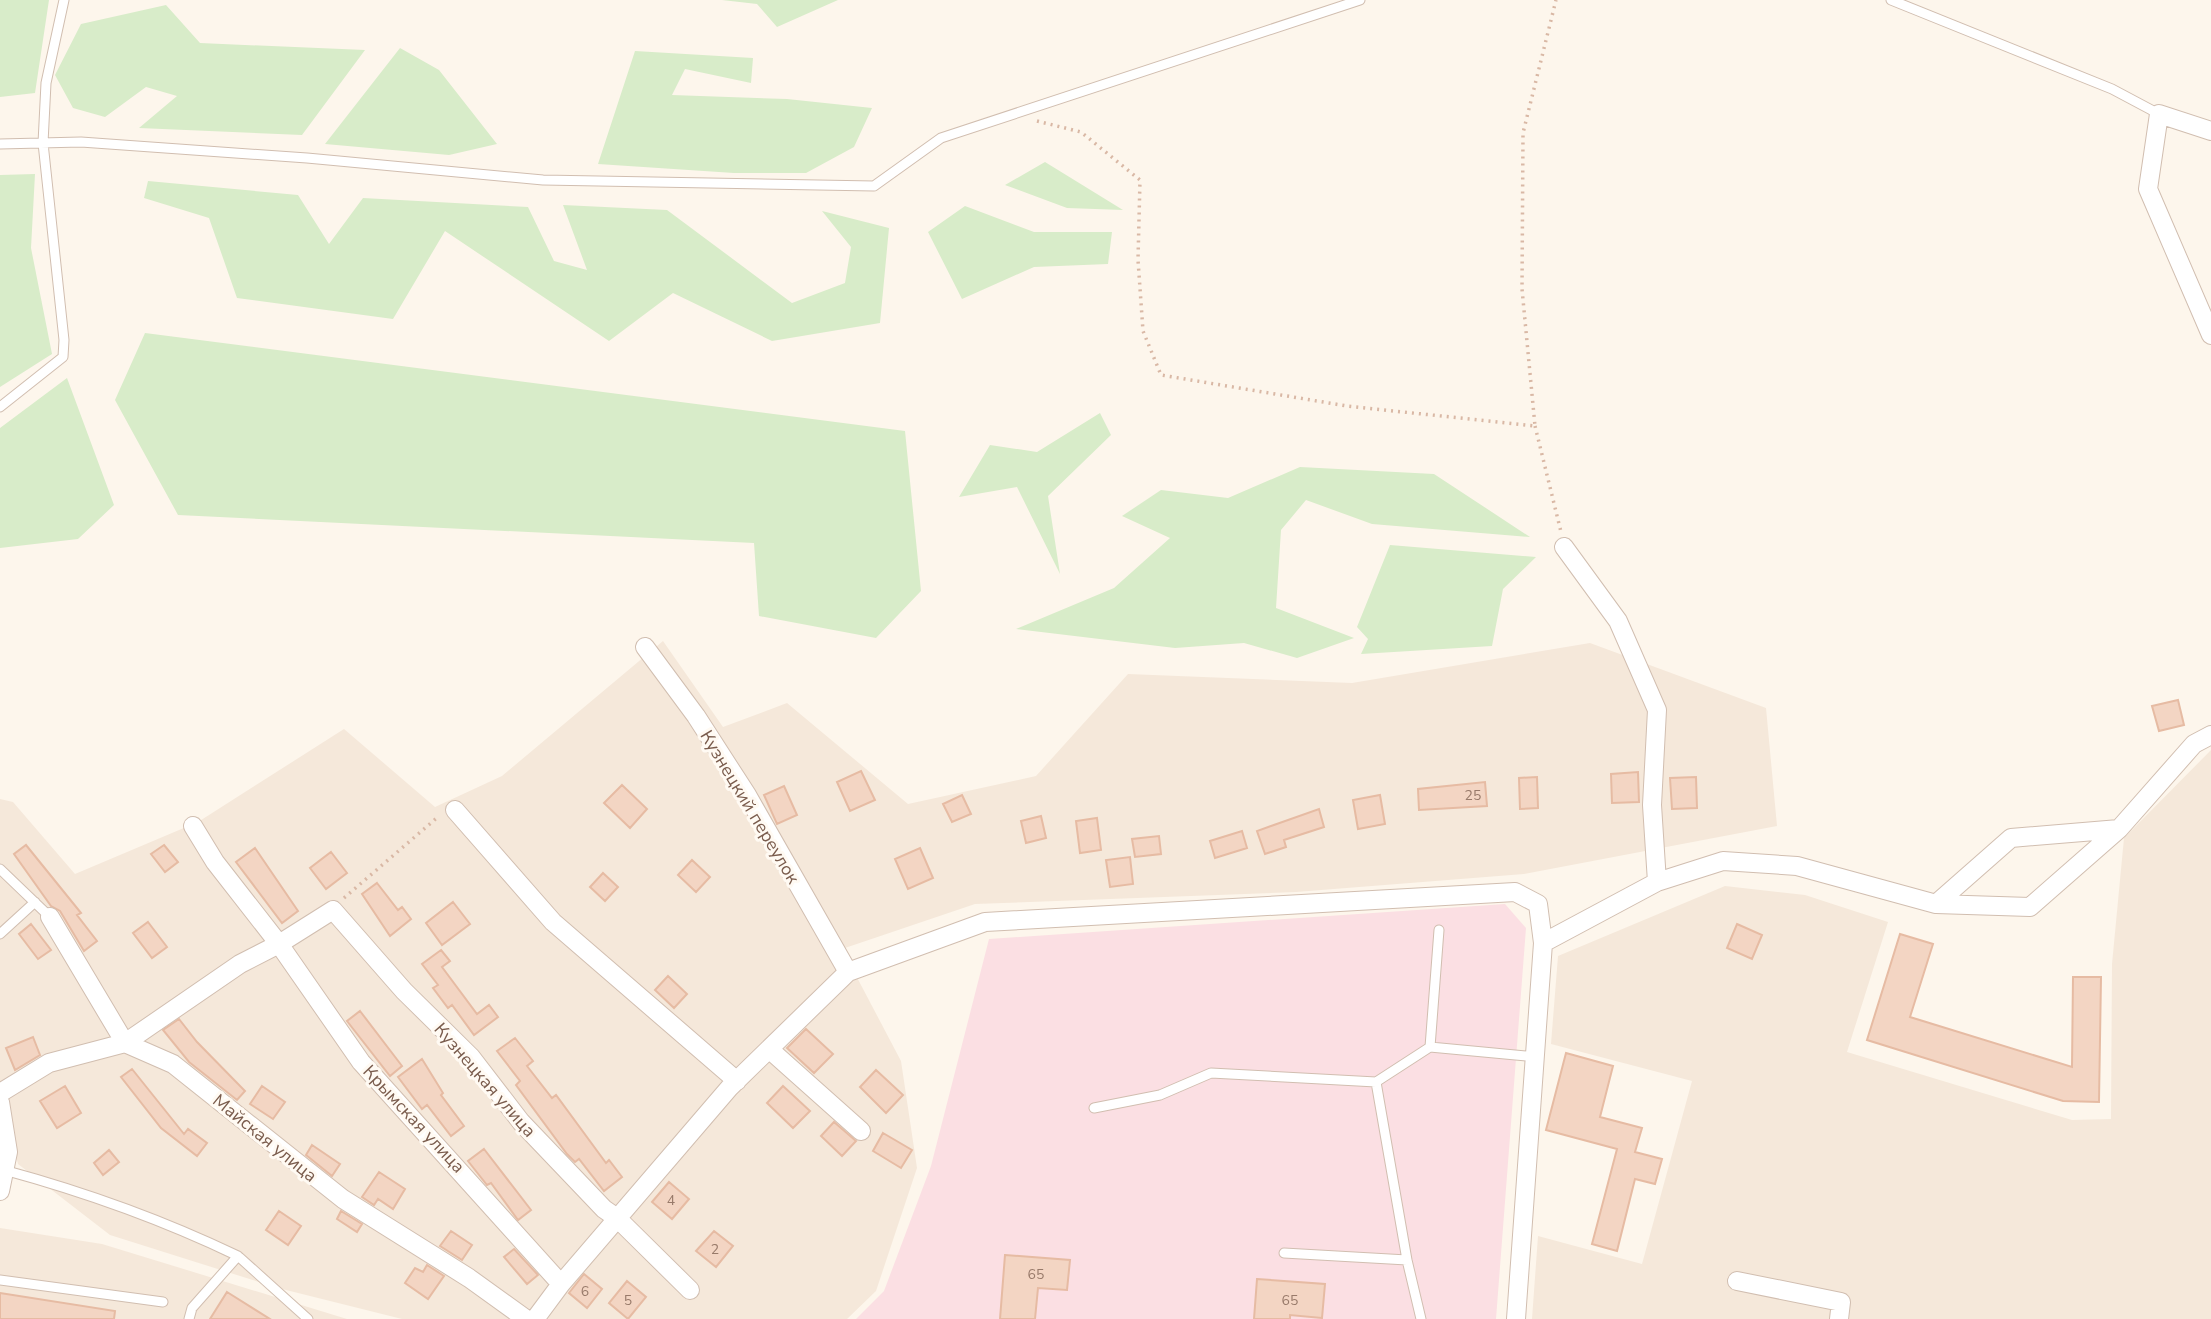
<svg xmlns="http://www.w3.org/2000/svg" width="2211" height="1319" font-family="'Nunito Sans',sans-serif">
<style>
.residential{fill:#f5e8da}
.medical{fill:#fbdfe3}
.green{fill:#d8ecc9}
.building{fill:#f3d5c3;stroke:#e6bba3;stroke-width:2}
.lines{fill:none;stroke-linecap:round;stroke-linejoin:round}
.lane-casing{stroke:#d1beb0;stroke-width:11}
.street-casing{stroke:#d1beb0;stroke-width:20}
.path{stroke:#d9b8a5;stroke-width:3.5;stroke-dasharray:2 5;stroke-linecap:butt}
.lane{stroke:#fff;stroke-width:9}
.street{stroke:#fff;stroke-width:18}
.labels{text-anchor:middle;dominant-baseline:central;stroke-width:6;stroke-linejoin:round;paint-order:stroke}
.number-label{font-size:14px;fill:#987a6a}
.street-label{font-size:18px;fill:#7a5c4d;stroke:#fffaf3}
</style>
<rect width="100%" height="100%" fill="#fdf6ec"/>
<path class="residential" d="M663,641L723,727L787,703L908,804L1036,776L1128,674L1352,683L1590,643L1766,708L1777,826L1524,874L1296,892L975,904L842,949L901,1061L917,1168L876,1291L847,1319H402L278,1288L110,1235L18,1164L0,1098V799L13,802L75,874L198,822L344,729L435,807L502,776Z
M2211,750V1319H1532L1538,1236L1642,1264L1692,1081L1551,1044L1558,956L1725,886L1805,895L1888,922L1847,1052L2072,1120L2111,1119L2112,964L2124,838Z
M0,1228L102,1244L347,1319H0Z"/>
<path class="medical" d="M1505,904L1526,928L1496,1319H856L884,1291L931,1166L989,939Z"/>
<path class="green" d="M0,0H49L35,93L0,97Z
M722,0H838L777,27L757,4Z
M166,5L200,43L365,50L302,135L139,128L177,96L146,87L105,117L73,108L55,75L81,24Z
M400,48L439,70L497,144L449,155L325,144Z
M635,51L753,58L751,83L685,69L672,95L787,99L872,108L854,147L806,173H734L598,164Z
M1045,162L1123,210L1067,208L1005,185Z
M35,174L31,248L52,354L0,387V175Z
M148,181L298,195L329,244L363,198L528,207L554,261L587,270L563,205L667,210L792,303L845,283L851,247L822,211L889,228L880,323L772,341L673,293L609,341L445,231L393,319L237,298L209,218L144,198Z
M965,206L1034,232H1112L1108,264L1034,267L962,299L928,232Z
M145,333L905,431L921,591L876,638L759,616L754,543L178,515L115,400Z
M67,378L114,505L78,539L0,548V428Z
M1100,413L1111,435L1048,496L1060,574L1017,487L959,497L990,445L1037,452Z
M1300,467L1434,474L1530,537L1372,524L1306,500L1281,530L1276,608L1354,638L1297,658L1244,643L1175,648L1016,629L1114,588L1170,538L1122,516L1161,490L1228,498Z
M1390,545L1536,557L1503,589L1492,646L1361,654L1368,639L1357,627Z"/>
<path class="building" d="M2178,700L2184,725L2159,731L2152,706Z
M861,771L875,800L850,811L837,782Z
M1638,772L1639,802L1612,803L1611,774Z
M1537,777L1538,808L1520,809L1519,778Z
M1696,777L1697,808L1672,809L1670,778Z
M1485,782L1487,806L1419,810L1418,789Z
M622,785L647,809L630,828L604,803Z
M784,786L797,815L777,824L764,795Z
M962,795L971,814L952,822L943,804Z
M1380,795L1385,824L1358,829L1353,800Z
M1319,809L1324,827L1284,840L1286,847L1265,854L1257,831Z
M1041,816L1046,838L1026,843L1021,821Z
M1097,818L1101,850L1080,853L1076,821Z
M1242,831L1247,848L1215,858L1210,841Z
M1159,836L1161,854L1135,857L1132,839Z
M26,845L81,913L77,915L97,941L84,951L60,911L51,906L14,854Z
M164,845L178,862L165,872L151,854Z
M255,848L298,911L282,923L236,862Z
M920,848L933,878L908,889L895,859Z
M331,852L347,873L326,889L310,868Z
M1130,857L1133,884L1110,887L1106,860Z
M692,860L710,877L696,892L678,875Z
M603,873L618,887L605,901L590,887Z
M377,883L398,910L402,907L411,919L390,936L362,894Z
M453,902L470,924L442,945L426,923Z
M148,922L167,947L152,958L133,933Z
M31,924L51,950L38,959L19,934Z
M1737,924L1762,935L1752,959L1727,948Z
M1900,934L1933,944L1910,1017L2072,1067L2073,977H2101L2099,1102L2063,1101L1867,1040Z
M441,950L450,961L442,967L477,1014L489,1005L498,1017L474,1035L452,1005L448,1008L433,988L438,985L422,964Z
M668,976L687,994L674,1008L655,990Z
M360,1011L402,1066L390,1076L347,1021Z
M179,1019L197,1042L245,1091L237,1100L189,1062L163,1030Z
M806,1029L833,1054L814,1073L787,1048Z
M33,1037L40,1055L15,1070L6,1048Z
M515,1038L533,1061L527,1066L552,1098L556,1095L606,1163L609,1160L622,1177L604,1191L579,1159L575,1162L567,1154L516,1085L520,1081L497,1051Z
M1566,1053L1613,1066L1600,1117L1642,1128L1635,1152L1662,1159L1655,1184L1635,1179L1617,1251L1592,1244L1617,1149L1546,1130Z
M422,1059L443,1093L441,1095L464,1126L451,1136L427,1105L422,1109L398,1077Z
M132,1069L184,1134L188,1129L207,1143L197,1156L161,1128L121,1077Z
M876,1070L903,1095L886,1113L860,1087Z
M65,1086L81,1113L57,1128L40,1101Z
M262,1086L285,1102L273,1119L250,1104Z
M783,1086L810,1111L793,1128L767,1103Z
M834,1122L856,1141L842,1156L821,1136Z
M883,1133L912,1150L901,1168L873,1151Z
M312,1145L340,1164L332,1176L306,1155Z
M484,1149L531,1210L518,1220L491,1183L487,1185L468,1161Z
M109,1150L119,1162L103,1175L94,1163Z
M379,1172L405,1189L393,1209L378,1199L374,1205L362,1197Z
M669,1182L689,1199L672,1219L652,1202Z
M279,1211L301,1226L288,1245L266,1230Z
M341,1211L362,1224L357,1232L337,1219Z
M451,1231L472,1245L462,1260L440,1246Z
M714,1231L733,1246L716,1267L696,1251Z
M514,1249L538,1275L527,1284L504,1257Z
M1005,1255L1070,1260L1067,1290L1038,1288L1035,1319H1000Z
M427,1265L444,1276L428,1299L405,1283L415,1268L423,1272Z
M584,1274L602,1289L587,1308L569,1293Z
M1257,1279L1325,1284L1322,1318L1290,1315V1319H1254Z
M627,1281L646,1297L628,1319L609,1303Z
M227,1292L270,1319H210Z
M0,1293L115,1311L114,1319H0Z"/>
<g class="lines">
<g class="lane-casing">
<path id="lane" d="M1891,0L2112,89L2159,114
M0,144L81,142L307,158L543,180L874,186L941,138L1360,0
M0,407L63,357L64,340L43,143L46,83L64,0
M0,869L50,917
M0,934L35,902
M1430,1047L1439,930
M1376,1082L1407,1260L1421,1319
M1094,1108L1160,1095L1211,1073L1376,1082L1430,1047L1537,1057
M4,1170C85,1192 163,1220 238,1256
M1284,1253L1407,1260
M0,1280L163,1302
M189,1319L192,1308L238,1256L308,1319"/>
</g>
<g class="street-casing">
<path id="street" d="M2211,131L2159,114L2148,189L2211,335
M645,647L696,716L747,795L848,972
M455,810L553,922L737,1081
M193,826L215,862L279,944L361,1062L561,1284
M1657,882L1723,861L1797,866L1936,904L2011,838L2119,829L2194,744L2211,735
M1936,904L2030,907L2119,829
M50,917L125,1043L173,1064L343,1199L469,1278L526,1319
M769,1049L861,1131
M0,1093L49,1063L125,1043L240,964L279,944L333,910L404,991L471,1057L521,1122L604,1209L617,1218L690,1290
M0,1102L8,1152L0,1191
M1737,1281L1841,1302L1839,1319
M535,1319L561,1284L730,1087L848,972L985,922L1515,892L1538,904L1543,943L1657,882L1652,805L1657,710L1618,621L1564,547
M1516,1319L1543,943"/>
</g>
<path class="path" d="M1037,121L1081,132L1140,180L1138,260L1143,331L1161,375L1347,406L1535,426L1522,289L1523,133L1556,0
M1535,426L1561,532
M344,898L439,816"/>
<use href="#lane" class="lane"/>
<use href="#street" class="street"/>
</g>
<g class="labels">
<g class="number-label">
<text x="1473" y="795">25</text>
<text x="671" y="1200">4</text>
<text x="715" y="1249">2</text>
<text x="1036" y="1274">65</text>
<text x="585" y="1291">6</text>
<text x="628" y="1300">5</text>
<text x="1290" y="1300">65</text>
</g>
<g class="street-label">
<text transform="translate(750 807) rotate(59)">Кузнецкий переулок</text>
<text transform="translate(485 1080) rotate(49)">Кузнецкая улица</text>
<text transform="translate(414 1119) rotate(47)">Крымская улица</text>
<text transform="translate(265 1138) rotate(39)">Майская улица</text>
</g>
</g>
</svg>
